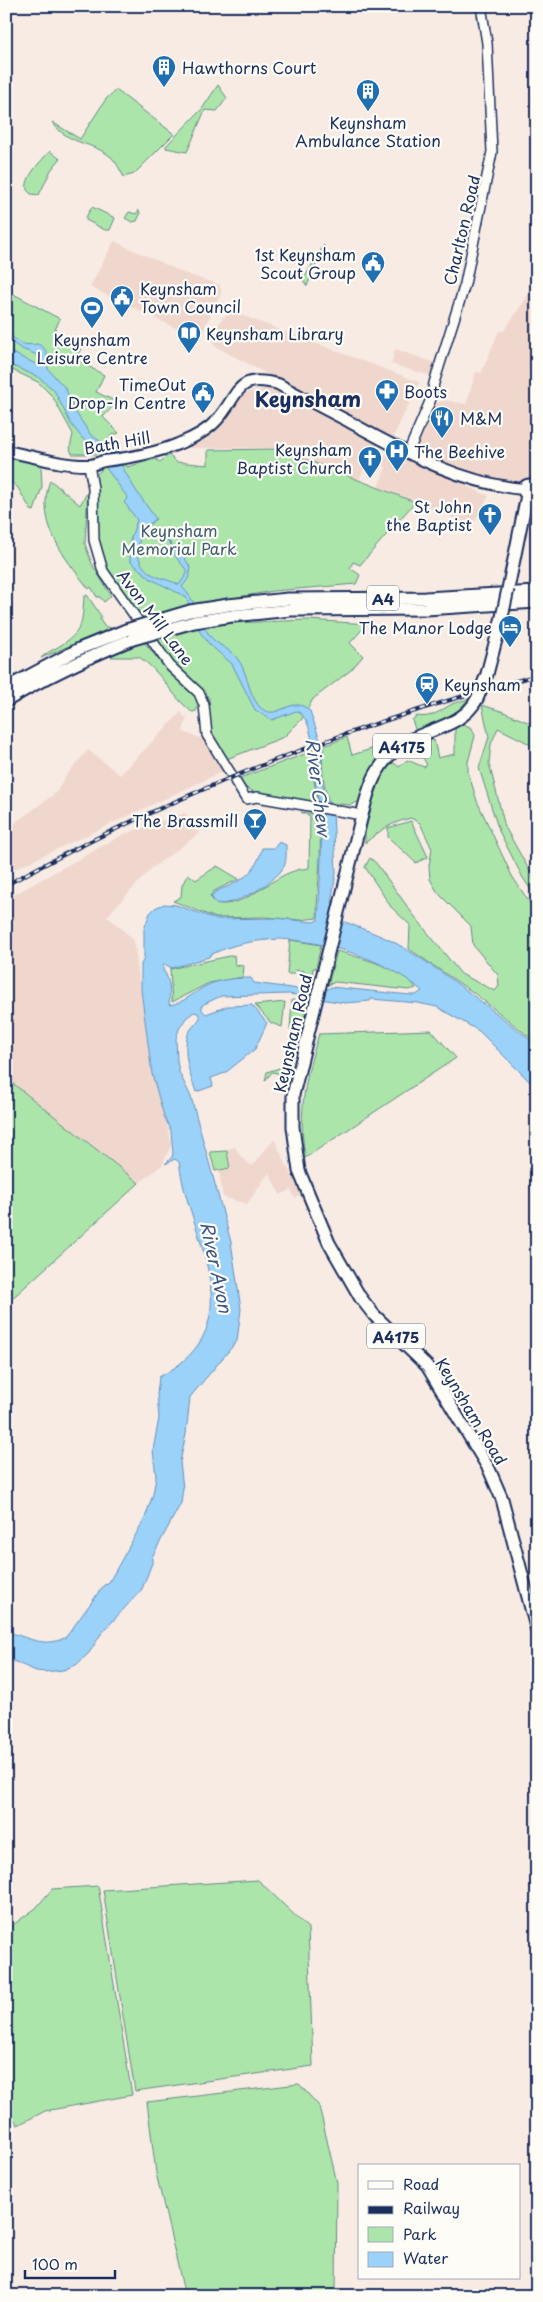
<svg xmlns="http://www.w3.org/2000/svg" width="543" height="2302" font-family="'Playpen Sans',sans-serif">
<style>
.built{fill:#f0d7ce}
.green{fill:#ace5aa;stroke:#648a84}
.water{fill:#9ad2f9;stroke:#6791bb;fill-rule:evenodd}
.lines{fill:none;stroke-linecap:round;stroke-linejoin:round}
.stream{stroke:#6791bb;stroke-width:2}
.tertiary-casing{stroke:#1b2f5e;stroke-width:12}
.secondary-casing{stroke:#1b2f5e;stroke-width:14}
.primary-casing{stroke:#1b2f5e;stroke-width:15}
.trunk-casing{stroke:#1b2f5e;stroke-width:15}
.tertiary{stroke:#fdfcf7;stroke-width:9}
.secondary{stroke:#fdfcf7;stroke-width:10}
.primary{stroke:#fdfcf7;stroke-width:11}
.trunk{stroke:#fdfcf7;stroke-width:11}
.rail-casing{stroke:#1b2f5e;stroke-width:4}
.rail{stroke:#fdfcf7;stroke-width:2;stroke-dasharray:5.5;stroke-linecap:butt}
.primary-bridge-casing{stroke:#1b2f5e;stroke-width:15;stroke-linecap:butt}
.trunk-bridge-casing{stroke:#1b2f5e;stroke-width:15;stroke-linecap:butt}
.primary-bridge{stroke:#fdfcf7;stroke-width:11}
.trunk-bridge{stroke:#fdfcf7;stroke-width:11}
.labels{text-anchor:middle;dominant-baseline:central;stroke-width:4.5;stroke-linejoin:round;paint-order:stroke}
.shield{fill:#fdfcf7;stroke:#5f6c8c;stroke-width:1}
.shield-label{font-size:15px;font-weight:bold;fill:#1b2f5e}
.poi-label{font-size:16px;fill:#1b2f5e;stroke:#fdfcf7;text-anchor:start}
.street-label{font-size:16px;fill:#1b2f5e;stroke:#fdfcf7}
.park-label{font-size:16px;fill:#3f5c71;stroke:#fdfcf7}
.water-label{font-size:18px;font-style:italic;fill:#3b5885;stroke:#fdfcf7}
.district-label{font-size:21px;font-weight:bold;fill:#1b2f5e;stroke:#fdfcf7}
</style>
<rect width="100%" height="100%" fill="#f7ebe4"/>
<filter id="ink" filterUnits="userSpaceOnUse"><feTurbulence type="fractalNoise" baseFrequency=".02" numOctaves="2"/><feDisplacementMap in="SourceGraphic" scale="10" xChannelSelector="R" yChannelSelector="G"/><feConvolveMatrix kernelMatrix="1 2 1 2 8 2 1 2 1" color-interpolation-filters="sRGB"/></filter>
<g filter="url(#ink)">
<path class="built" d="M114,241L184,273L220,285L221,293L203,331L192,336L90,287Z
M537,282V481L511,482L483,479L418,453L414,444L433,405L444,400L466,404L476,372L481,373L499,331H504Z
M233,312L419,382L392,440L216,347L211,338L223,317Z
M395,349L439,364L434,374L428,375L391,364Z
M270,388L379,444L369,457L359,480L279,448H183L217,429L238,398L248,392Z
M388,450L489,496L472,527L419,502L378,487L386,467L382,465Z
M181,712L187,719L183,732L203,739L224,771L6,873V829L56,793L65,777L88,750L120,775Z
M185,813L200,833L152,868L107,916L134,940L151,1069L172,1144L162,1165L139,1183L6,1078V899L124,834Z
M274,1139L301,1195L295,1198L291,1190L280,1195L269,1173L247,1204L223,1197L219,1171L231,1169L228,1149L235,1147L241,1157L252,1166Z"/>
<path class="green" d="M218,85L227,98L217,111L205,110L187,152L166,148V146L202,109Z
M116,90L174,134L134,174L124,177C120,171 117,162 111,157C92,141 69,146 52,122L80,139L106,99Z
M50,151L60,159L51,170L39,195L31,194L27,190C24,177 42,160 50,151Z
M92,207L115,218L110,230H105L86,220V217Z
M139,210L140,214L137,221L132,222L125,218L129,212L136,214Z
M324,245L307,286L303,280Z
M6,290L60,319L53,334L72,342V344L81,349L75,359L104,375L96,392L117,402L103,417L119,433L110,436L127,467L155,459L160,462L169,455L176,462L208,465V450L279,449L415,502L360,565L353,562L350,568L360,575L356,584L273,591L227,599L233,623L309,620L367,624L350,643L363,656L351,670L313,699L302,719L284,737L224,760L210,733L209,698L203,691L178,670L107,571L96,543L95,476L103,468L99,454H72L70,448L73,434L52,396L38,382L6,367Z
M13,458L41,465L42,487L34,511L31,510L18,488L7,478Z
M50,480L80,505L88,491L85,544L92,564L111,596L104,602L100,597H97L91,587L89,589C64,557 35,523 50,480Z
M87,595L101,616L100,620L104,626L111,628L41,658C45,654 52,650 58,647C83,632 82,624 84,597Z
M144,642L170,674L195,694L199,702L196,711L192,712C172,697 161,671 139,657H111L110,653Z
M468,699L455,715L420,731L415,729L412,720L417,716C431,719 441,710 452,704C456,702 463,701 468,699Z
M482,705L501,711L537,726V752L528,743L498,728L491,744L489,763L505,827L537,884V899L523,878L499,831L479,768L489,737Z
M463,724L472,728L475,736L468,762V772L477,801L512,876L537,914V1043L474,993L409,949L410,925L391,907L365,867L370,858L376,863L412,913L461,974L495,991L499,986L498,975L473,945L471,926L438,893L430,879L429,866L432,849L420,823L411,818C390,823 381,830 365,843V833L377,780L389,764L394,763L399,767L407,760L424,767L427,765L422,756L425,741L434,740L438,758L455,754V725Z
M347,737L352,755L391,743L392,747L373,767L363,800L350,805L330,803C323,791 320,759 324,746Z
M313,751V775L318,802C301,803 244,796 237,779Z
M301,812L319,815C323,850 317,884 317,918L300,920L264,917L216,918L173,901L181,897L182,885L188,874L196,880L217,866L239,879L214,891L210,896L215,903C243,910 268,879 294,871C298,869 304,869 309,868L310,816Z
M411,821L428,857L416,863L388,837V828Z
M290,940L321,945L316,968H313L312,976L304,975V971L295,970L294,974H287Z
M337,951C358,957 403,968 416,988L409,990L335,982L328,985Z
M234,955L235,965L244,966L243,977L209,983L172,1002L170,969Z
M292,1000L309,1001L300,1033L290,1030Z
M285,1002L282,1027L271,1023L255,1005Z
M431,1030L456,1058L305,1158C298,1111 305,1078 319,1034Z
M279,1068L290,1072L293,1080L288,1082L286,1075L272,1072L265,1081L267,1072Z
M6,1078L139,1183L6,1304Z
M227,1151L230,1168L215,1171L210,1152Z
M258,1880L308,1928L313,2066L135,2091L103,1890Z
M98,1886L132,2095L45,2111L18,2125L10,2113L6,2115V1930L36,1908L52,1889Z
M299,2084L319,2106L337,2183L336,2296H185L156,2173L147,2102Z"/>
<path class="water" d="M6,330C19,343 19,346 38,344C52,352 45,358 48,369L66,389L74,410L91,435L112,449L135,489L156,519C137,532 130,558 150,573C157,578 171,580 179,585L188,572L172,552L178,548C188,566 198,568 182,587C197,601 198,620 210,636C217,645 230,649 237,658C248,671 247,692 259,706C276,725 291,692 310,711L322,746L321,767L324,795L333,811L336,873L332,897L334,917C357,928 382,934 404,948C451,976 493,1011 537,1045V1089L479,1031L437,1007L418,1003L371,999L370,1001L345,1003L289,994L221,996L202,1005V1010L206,1014L228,1006L252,1005L267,1023L255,1049L225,1073L211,1078L213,1086L196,1092C190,1075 182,1053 188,1034C190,1029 197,1023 200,1018L198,1013L194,1012L186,1018L179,1029L176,1038L177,1061L179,1072L191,1097L231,1242L241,1309L237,1341L190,1397L186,1434L180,1462L183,1488L181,1503L152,1557V1563L142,1589L101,1634L89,1653L76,1665L63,1670L45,1672L36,1671L6,1658V1631C26,1637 46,1649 66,1637L104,1585L108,1584L145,1518L153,1494L156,1477L153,1450L159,1418L157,1394L159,1377C240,1335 208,1267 187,1199C183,1187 181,1174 179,1162L175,1159L165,1164L172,1157L173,1153L171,1131L164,1116L152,1074L141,990V964L144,959V929L150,913L155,908L164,904L176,905L216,919L275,918L313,922L318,920C320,886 322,853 321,820C320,805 316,792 315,778C313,761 315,718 296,711L272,720L255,710L232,664L210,645L200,632L186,597L151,579L130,561V541L137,520L124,502L128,498L106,468L100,453L82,438L71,424L54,390L38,377L6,363V350L38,365H43C41,353 29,353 20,348C15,345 11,341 6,338ZM279,939C325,941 387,959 422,991L416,995H410L331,987L324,991H314L254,983L251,978C237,978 221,979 208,985C195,991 183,1004 169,1005C170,994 171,980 163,970L164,964L172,968L209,957L210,955C235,943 252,941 279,939Z
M279,842L286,845C286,852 287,863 283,868C273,884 233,908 215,903L211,896C216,890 222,889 229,886C248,877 257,868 262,848H274Z"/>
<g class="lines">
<path class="stream" d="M167,540L175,550"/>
<g class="tertiary-casing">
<path id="tertiary" d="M408,453L431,399L434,383L465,284L492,152L487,43L481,6
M89,465L93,488L94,540L103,571L170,666L199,693L204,705L207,735L231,774
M235,781L246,799L257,797L362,815"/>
</g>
<g class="secondary-casing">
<path id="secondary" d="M6,451C33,456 62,466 89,465C94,465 99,462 104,461C129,458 154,454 178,444C191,439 207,431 217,420C240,394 235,373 278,384C300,396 323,408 346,420C403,451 458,483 523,489"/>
</g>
<g class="primary-casing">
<path id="primary" d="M524 490a5 5 0 1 1 10 0a5 5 0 1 1-10 0Z
M508,589L527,495
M487,674L502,617
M477,699C463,725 433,728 410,740C398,747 386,757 379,769C370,782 366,800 362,815L293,1095V1127L299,1171L329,1243L360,1297L374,1315L427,1366L489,1469L502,1499L537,1631"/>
</g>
<g class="trunk-casing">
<path id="trunk" d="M228,605L288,599L425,598L537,592
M232,616L291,610L426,609L537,602
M6,688L79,649L126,630
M6,701C47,676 88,657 133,639"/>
</g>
<use href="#tertiary" class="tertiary"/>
<use href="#secondary" class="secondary"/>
<use href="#primary" class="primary"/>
<use href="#trunk" class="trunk"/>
<g class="rail-casing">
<path id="rail" d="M6,885C140,812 282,752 428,707C464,695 500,686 537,675"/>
</g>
<use href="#rail" class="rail"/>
<g class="primary-bridge-casing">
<path id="primary-bridge" d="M502,617L508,589
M477,699L487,674"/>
</g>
<g class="trunk-bridge-casing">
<path id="trunk-bridge" d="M126,630L190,611L228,605
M133,639L194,622L232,616"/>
</g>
<use href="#primary-bridge" class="primary-bridge"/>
<use href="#trunk-bridge" class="trunk-bridge"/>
</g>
</g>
<defs>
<g id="building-pin" transform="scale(1.25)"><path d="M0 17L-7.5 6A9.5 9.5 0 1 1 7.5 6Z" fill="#1f6fb2" stroke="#fdfcf7"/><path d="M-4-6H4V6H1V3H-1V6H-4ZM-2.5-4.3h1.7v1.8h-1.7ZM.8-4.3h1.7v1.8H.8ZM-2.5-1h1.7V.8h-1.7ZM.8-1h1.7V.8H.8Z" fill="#fff"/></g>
<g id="civic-pin" transform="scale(1.25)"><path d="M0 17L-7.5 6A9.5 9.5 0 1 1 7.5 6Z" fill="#1f6fb2" stroke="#fdfcf7"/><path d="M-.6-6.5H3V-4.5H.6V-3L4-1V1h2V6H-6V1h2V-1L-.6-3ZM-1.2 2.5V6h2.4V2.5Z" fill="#fff"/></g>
<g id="stadium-pin" transform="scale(1.25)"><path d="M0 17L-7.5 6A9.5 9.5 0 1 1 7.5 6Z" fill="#1f6fb2" stroke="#fdfcf7"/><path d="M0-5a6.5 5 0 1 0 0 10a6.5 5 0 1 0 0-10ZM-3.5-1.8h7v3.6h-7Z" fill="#fff"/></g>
<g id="library-pin" transform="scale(1.25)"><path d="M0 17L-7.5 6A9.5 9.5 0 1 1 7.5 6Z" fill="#1f6fb2" stroke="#fdfcf7"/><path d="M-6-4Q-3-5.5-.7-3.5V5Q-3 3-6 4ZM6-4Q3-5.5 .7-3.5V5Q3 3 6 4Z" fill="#fff"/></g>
<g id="pharmacy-pin" transform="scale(1.25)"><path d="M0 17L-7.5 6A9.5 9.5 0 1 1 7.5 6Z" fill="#1f6fb2" stroke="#fdfcf7"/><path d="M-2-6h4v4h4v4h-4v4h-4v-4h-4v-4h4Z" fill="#fff"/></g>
<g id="restaurant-pin" transform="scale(1.25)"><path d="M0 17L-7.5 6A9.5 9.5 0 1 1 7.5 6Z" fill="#1f6fb2" stroke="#fdfcf7"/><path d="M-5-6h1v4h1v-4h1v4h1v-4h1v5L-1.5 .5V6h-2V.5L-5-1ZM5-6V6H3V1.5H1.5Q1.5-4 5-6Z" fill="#fff"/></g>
<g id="hospital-pin" transform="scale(1.25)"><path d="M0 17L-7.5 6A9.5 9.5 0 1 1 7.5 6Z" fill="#1f6fb2" stroke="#fdfcf7"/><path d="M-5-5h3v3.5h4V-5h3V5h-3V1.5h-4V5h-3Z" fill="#fff"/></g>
<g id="church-pin" transform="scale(1.25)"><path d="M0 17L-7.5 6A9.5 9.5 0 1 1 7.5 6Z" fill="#1f6fb2" stroke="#fdfcf7"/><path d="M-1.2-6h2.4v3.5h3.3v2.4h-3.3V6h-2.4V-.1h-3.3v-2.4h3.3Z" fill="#fff"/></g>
<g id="hotel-pin" transform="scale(1.25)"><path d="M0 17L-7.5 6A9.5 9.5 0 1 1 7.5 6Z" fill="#1f6fb2" stroke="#fdfcf7"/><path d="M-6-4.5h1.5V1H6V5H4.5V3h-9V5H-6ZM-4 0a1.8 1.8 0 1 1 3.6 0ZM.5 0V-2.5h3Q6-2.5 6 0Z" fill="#fff"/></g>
<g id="station-pin" transform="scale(1.25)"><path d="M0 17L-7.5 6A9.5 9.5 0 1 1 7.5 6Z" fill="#1f6fb2" stroke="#fdfcf7"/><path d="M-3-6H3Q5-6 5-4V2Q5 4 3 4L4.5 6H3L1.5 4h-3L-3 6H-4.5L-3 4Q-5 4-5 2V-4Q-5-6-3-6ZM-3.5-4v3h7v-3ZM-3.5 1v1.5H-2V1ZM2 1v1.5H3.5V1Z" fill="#fff"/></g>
<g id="bar-pin" transform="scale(1.25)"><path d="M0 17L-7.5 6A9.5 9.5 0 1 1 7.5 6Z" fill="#1f6fb2" stroke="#fdfcf7"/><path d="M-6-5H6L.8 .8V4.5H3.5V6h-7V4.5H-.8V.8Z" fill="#fff"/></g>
</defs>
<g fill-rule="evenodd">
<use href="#building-pin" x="164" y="67"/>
<use href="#building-pin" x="368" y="91"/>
<use href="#civic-pin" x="373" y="263"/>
<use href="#civic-pin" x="122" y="297"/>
<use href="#stadium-pin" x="92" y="308"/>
<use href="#library-pin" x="189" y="333"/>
<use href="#pharmacy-pin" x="387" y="391"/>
<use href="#civic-pin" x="203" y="393"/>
<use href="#restaurant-pin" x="442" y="418"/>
<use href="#hospital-pin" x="397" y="451"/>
<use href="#church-pin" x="370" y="458"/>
<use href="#church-pin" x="490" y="515"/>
<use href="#hotel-pin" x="510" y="627"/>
<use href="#station-pin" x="427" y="684"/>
<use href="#bar-pin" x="255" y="820"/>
</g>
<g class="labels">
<g class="shield">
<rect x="367" y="585.5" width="32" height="25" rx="4"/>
<rect x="373" y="733.5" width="58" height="25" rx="4"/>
<rect x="367" y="1323.5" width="58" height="25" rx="4"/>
</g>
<g class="shield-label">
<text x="383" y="598">A4</text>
<text x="402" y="746">A4175</text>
<text x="396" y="1336">A4175</text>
</g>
<g class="poi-label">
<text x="182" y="67">Hawthorns Court</text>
<text x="368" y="122" text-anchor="middle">Keynsham<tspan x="368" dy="18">Ambulance Station</tspan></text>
<text x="356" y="254" text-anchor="end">1st Keynsham<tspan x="356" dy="18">Scout Group</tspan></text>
<text x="140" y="288">Keynsham<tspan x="140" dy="18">Town Council</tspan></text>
<text x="206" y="333">Keynsham Library</text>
<text x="92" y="339" text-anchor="middle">Keynsham<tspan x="92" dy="18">Leisure Centre</tspan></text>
<text x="186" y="384" text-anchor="end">TimeOut<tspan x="186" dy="18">Drop-In Centre</tspan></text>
<text x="404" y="391">Boots</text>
<text x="460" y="418">M&amp;M</text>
<text x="352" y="449" text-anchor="end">Keynsham<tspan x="352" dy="18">Baptist Church</tspan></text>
<text x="414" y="451">The Beehive</text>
<text x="472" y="506" text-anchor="end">St John<tspan x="472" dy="18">the Baptist</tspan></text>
<text x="492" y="627" text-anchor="end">The Manor Lodge</text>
<text x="444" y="684">Keynsham</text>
<text x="238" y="820" text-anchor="end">The Brassmill</text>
</g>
<g class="street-label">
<text transform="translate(461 230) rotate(-77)">Charlton Road</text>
<text transform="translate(117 442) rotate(-10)">Bath Hill</text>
<text transform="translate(156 617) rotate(53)">Avon Mill Lane</text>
<text transform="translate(292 1033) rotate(-77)">Keynsham Road</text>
<text transform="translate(472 1411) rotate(59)">Keynsham Road</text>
</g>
<g class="park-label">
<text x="179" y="530">Keynsham<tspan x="179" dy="18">Memorial Park</tspan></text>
</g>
<g class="water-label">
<text transform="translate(319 787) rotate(83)">River Chew</text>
<text transform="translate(217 1267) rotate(78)">River Avon</text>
</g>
<g class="district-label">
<text x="308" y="398">Keynsham</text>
</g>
</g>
<rect width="543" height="2302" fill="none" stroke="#fdfcf7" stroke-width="25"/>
<rect x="12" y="12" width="518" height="2277" fill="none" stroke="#1b2f5e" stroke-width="2" filter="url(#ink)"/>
<rect x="358" y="2164" width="162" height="115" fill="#fdfcf7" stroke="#a3aaba"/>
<rect x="368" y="2181" width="25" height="8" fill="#fdfcf7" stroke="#a3aaba"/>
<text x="403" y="2190" font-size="15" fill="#1b2f5e">Road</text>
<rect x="368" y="2206" width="25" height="8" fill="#1b2f5e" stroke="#a3aaba"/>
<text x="403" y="2214" font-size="15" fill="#1b2f5e">Railway</text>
<rect x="368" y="2227" width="25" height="15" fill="#ace5aa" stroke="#a3aaba"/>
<text x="403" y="2240" font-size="15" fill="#1b2f5e">Park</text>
<rect x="368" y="2252" width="25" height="15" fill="#9ad2f9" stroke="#a3aaba"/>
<text x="403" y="2264" font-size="15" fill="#1b2f5e">Water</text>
<path d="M25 2270v8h90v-8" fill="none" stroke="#1b2f5e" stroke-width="2.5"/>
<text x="32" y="2270" font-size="15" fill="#1b2f5e" stroke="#fdfcf7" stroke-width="4" paint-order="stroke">100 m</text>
</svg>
